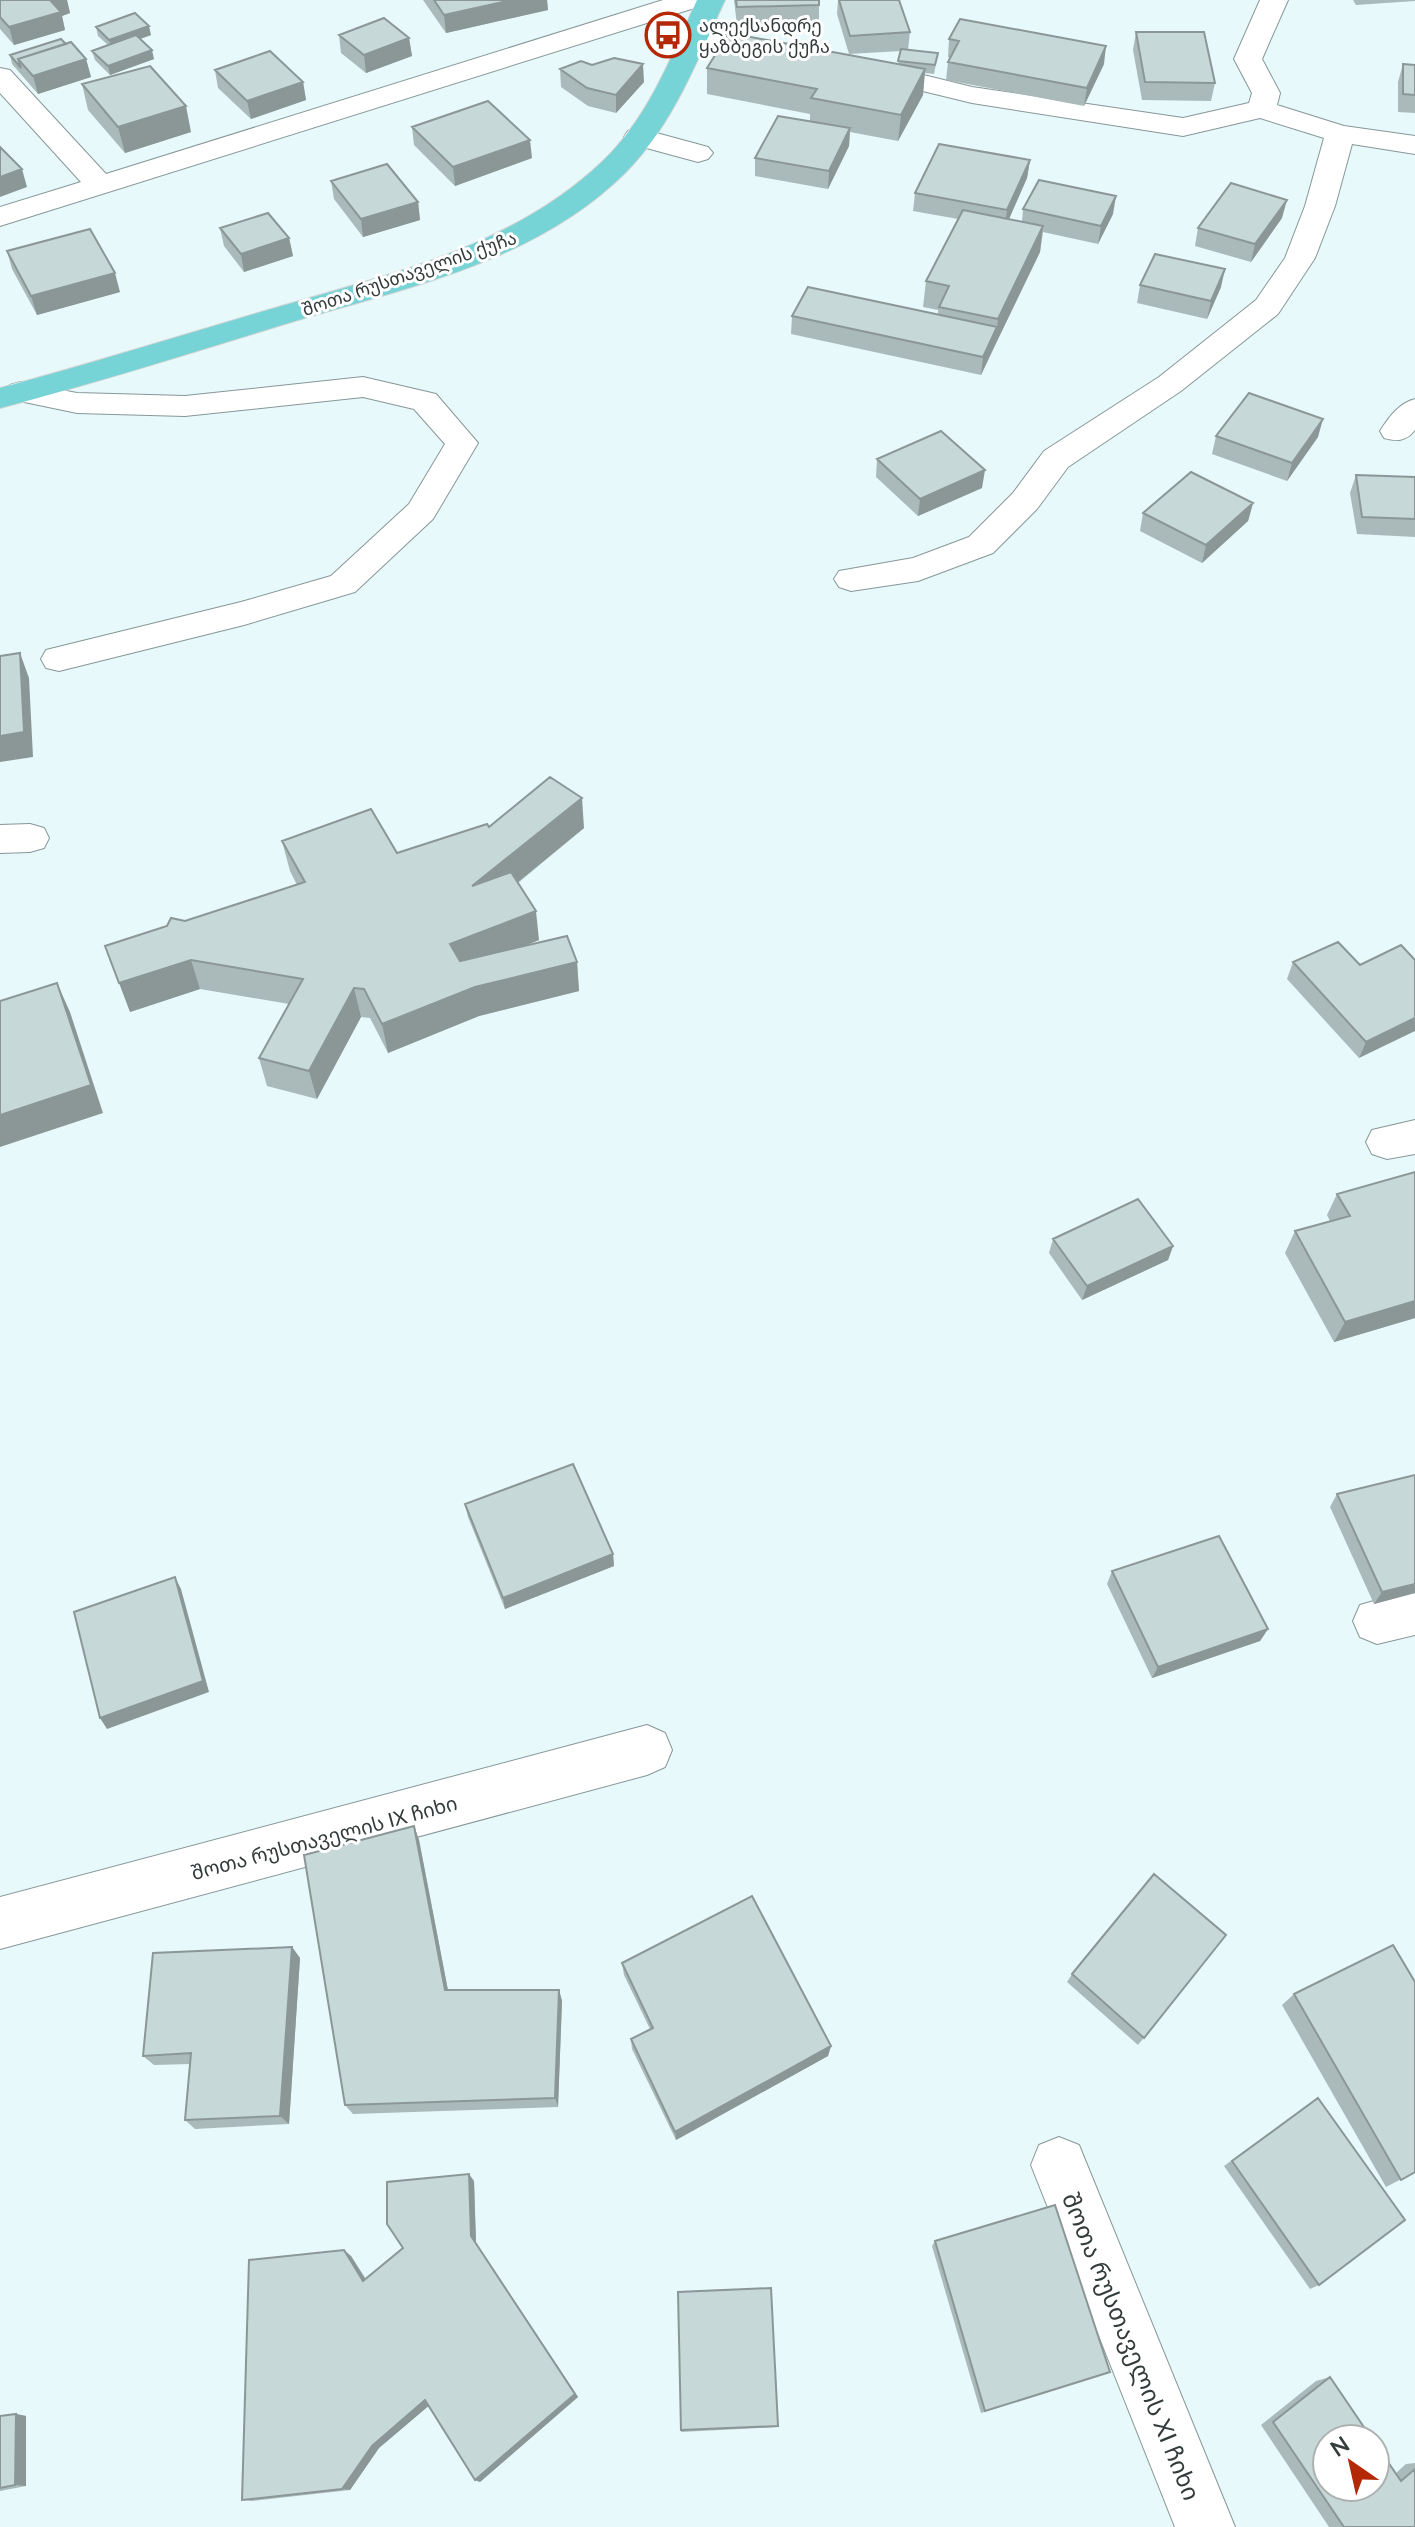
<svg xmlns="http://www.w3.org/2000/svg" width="1415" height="2527" font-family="Lato,'Noto Sans Georgian',sans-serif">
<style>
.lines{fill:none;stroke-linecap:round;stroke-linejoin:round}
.minor-casing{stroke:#879798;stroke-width:2}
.major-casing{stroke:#d2d4d4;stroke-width:2}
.minor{fill:#fff;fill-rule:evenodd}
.major{fill:#76d3d6;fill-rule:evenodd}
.wall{fill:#aababa}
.shaded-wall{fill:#8b9797}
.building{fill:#c6d8d8;stroke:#8b9797;stroke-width:2}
.labels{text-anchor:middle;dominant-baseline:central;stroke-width:6;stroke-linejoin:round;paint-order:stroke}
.far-poi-label{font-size:18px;fill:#343b3b;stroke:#fff;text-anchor:start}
.far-street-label{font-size:18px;fill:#343b3b;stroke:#fff}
.street-label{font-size:20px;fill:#343b3b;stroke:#fff}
.near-street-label{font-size:24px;fill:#343b3b;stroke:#fff}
</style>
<rect width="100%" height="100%" fill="#e7f9fa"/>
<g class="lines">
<g class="minor-casing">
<path id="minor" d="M663,0H705L701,6L0,226V207L81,182L0,93V68L10,70L106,174Z
M1260,0H1288L1262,59L1280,93L1277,105L1344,126L1415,136V154L1352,144L1335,206L1315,258L1278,314L1181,391L1068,467L1037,509L993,553L918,581L851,591L839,587L834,579L839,571L913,558L969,537L1013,493L1044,451L1159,377L1256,300L1285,258L1305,206L1324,138L1260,118L1183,136L972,103L857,75L853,69L857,63L867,61L972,87L1183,118L1249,103L1252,93L1234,59Z
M694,29L783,46L793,48L797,54L793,60L783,62L684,43L680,37L684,31Z
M638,128L708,147L713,153L708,159L698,162L628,143L624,137L628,131Z
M363,377L436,394L478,443L433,519L355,592L244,625L59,671L46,668L41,659L46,650L241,602L331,576L409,504L445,444L414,409L363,397L185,416L77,413L10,399L5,392L10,385L21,382L77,393L185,396Z
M1415,399V430C1406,441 1398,442 1384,438L1380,431C1389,417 1399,403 1415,399Z
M30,824L44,828L49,838L44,848L30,852L0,853V825Z
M1415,1120V1154L1387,1159L1372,1154L1366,1142L1372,1130Z
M1415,1589V1635L1377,1644L1360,1637L1353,1621L1360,1605Z
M647,1725L665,1733L672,1750L665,1767L647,1775L0,1949V1897Z
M1059,2137L1079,2145L1235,2527H1175L1031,2165L1039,2145Z"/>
</g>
<g class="major-casing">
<path id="major" d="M697,0H725C697,60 673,125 625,173C534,263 404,288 285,324C191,353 96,383 0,408V388C90,364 179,336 268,310C385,275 511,249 603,161C648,118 672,56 697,0Z"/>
</g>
<use href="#minor" class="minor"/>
<use href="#major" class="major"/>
</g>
<path class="wall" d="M0,0H67L70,13L62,16L65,30L14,45L0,29Z
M423,0H547L548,10L446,33Z
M734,0H819V22L737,25Z
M838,0H899L910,32L908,50L938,53L934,74L925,73L923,95L898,141L850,132L849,146L828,189L755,176V158L810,121V114L707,94V68L898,64L901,51L849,54L837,14Z
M1353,0H1415V1L1356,5Z
M96,27L151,35L140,39L154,59L110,75L95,60L92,51L108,45L98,36Z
M1136,32L1215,83L1211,101L1142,100L1133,50Z
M339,35L409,38L412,56L366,73L341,53Z
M949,39L1104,64L1084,106L946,80L948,62L950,58L948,57Z
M66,44L86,59L91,77L38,94L12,64L10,55Z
M1403,64L1415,65V113L1398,112V82Z
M560,69L644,82L616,113L588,106L561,87Z
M215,70L303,82L306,100L251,119L218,88Z
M82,84L191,132L125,153L88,110Z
M412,127L532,158L455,186L414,145Z
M1030,160L1027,178L1009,219L1022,222L1023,209L1113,214L1098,244L1043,232L1040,252L981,375L791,334L792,316L938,315V310L923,307L926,281L958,219L913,211L915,193Z
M331,181L418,202L420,220L363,237L334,199Z
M1282,218L1251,262L1195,246L1198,228Z
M220,228L289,238L293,256L244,272L224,246Z
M7,251L120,292L37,315L12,269Z
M1140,285L1221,287L1207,319L1137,303Z
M1216,436L1318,437L1287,481L1212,454Z
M877,459L982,488L918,516L876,477Z
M1356,475L1415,477V537L1357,534L1350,493Z
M1253,503L1248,521L1202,563L1140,531L1143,513Z
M489,827L584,828L518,883L539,940L527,945L577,962L579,991L479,1016L388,1053L370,1018L361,1017L317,1099L267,1086L259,1058L289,1004L200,989L130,1012L185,921L297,885L290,871L282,841L397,853Z
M1415,960L1359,1058L1287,979L1293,962L1360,965Z
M1337,1194L1415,1318L1334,1342L1285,1253L1295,1231L1330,1221L1327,1215Z
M1053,1239L1173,1246L1168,1260L1082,1300L1049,1253Z
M1337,1494L1415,1593L1374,1604L1330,1507Z
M465,1504L613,1554L614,1566L505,1609L468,1517Z
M1112,1571L1268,1629L1260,1641L1152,1678L1107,1584Z
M414,1826L419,1840L448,1990H559L562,2001L558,2107L353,2114L345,2105Z
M1226,1935L1138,2045L1067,1982L1072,1974Z
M292,1947L300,1958L289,2124L195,2129L185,2120L190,2064L154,2065L143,2056Z
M622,1963L831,2046L828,2056L676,2140L632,2049L631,2039L650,2029L624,1975Z
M1294,1994L1415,2172L1386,2187L1282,2005Z
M1318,2098L1319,2285L1310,2289L1224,2166Z
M474,2181L476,2243L578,2397L480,2482L475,2480L428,2406L379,2448L350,2490L252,2501L242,2500L351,2256L366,2279L403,2248Z
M935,2241L1104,2374L981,2413L932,2246Z
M678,2292L778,2426L777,2427L681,2432Z
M1330,2377L1396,2473L1406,2464L1415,2463V2527H1329L1261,2425L1316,2381Z
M16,2414L26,2416V2486L0,2491V2416Z"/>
<path class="shaded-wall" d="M50,0H67L70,13L62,16L65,30L14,45L9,27Z
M512,0H547L548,10L446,33L444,15Z
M149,26L151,35L112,49L109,40Z
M409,38L412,56L366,73L364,55Z
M1106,46L1104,64L1084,106L1087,88Z
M152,50L154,59L110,75L108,66Z
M86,59L91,77L38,94L33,76Z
M643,64L644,82L616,113V95Z
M925,69L923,95L898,141L901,115Z
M303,82L306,100L251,119L247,101Z
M186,106L191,132L125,153L118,127Z
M850,128L849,146L828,189L829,171Z
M530,140L532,158L455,186L453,167Z
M1030,160L1027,178L1005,228L1007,210Z
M22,169L27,187L0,197V177Z
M1116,196L1113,214L1098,244L1101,226Z
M1287,200L1282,218L1251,262L1255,244Z
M418,202L420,220L363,237L361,219Z
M1043,226L1040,252L995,345L998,319Z
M289,238L293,256L244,272L241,254Z
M1225,269L1221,287L1207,319L1211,301Z
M115,273L120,292L37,315L31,296Z
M997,327L995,345L981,375L983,357Z
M1323,419L1318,437L1287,481L1292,463Z
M985,470L982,488L918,516L920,499Z
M1253,503L1248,521L1202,563L1206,545Z
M20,653L29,678L33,757L0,762V736Z
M582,798L584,828L476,916L472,886Z
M536,911L539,940L454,974L450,944Z
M191,960L200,989L130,1012L119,983Z
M577,962L579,991L479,1016L388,1053L382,1024L475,987Z
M57,983L70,1012L103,1113L0,1147V1115Z
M354,988L361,1017L317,1099L309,1071Z
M1415,1018V1031L1359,1058L1366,1042Z
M1173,1246L1168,1260L1082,1300L1087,1286Z
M1415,1301V1318L1334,1342L1345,1322Z
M613,1554L614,1566L505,1609L503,1598Z
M175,1577L181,1589L209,1692L107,1729L100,1718Z
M1415,1584V1593L1374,1604L1382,1592Z
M1268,1629L1260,1641L1152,1678L1158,1667Z
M414,1826L419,1840L450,2001L445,1990Z
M292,1947L300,1958L289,2124L280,2116Z
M559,1990L562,2001L558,2107L555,2098Z
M831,2046L828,2056L676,2140L675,2132Z
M469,2174L474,2181L476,2243L578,2397L480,2482L475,2480Z
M344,2250L351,2256L370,2287L363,2281Z
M425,2400L431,2404L379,2448L350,2490L342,2489L372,2446Z
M16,2414L26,2416V2486L15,2485Z"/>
<path class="building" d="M0,0H50L61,12L9,27L0,17Z
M434,0H512L444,15Z
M736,0H819V5L737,7Z
M839,0H899L910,32L850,36Z
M135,13L149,26L109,40L96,27Z
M384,18L409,38L364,55L339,35Z
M960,19L1106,46L1087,88L948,62L959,41L949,39Z
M1136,32H1204L1215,83L1145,82Z
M729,33L925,69L901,115L811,98L817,89L707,68Z
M136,35L152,50L108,66L92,51Z
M61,39L66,44L18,59L21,68L10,55Z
M71,42L86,59L33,76L18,59Z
M901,49L938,53L935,65L898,61Z
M270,51L303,82L247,101L215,70Z
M614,58L643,64L616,95L587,88L560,69L581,61L592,65Z
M1403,64L1415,65V95L1403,94Z
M150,66L186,106L118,127L82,84Z
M488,101L530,140L453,167L412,127Z
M778,116L850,128L829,171L755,158Z
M939,144L1030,160L1007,210L915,193Z
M0,147L22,169L0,177Z
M387,164L418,202L361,219L331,181Z
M1039,180L1116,196L1101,226L1023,209Z
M1231,183L1287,200L1255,244L1198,228Z
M963,210L1043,226L998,319L939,307L949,286L926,281Z
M268,213L289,238L241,254L220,228Z
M90,229L115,273L31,296L7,251Z
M1155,254L1225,269L1211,301L1140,285Z
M808,287L997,327L983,357L792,316Z
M1249,393L1323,419L1292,463L1216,436Z
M941,431L985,470L920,499L877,459Z
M1191,472L1253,503L1206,545L1143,513Z
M1356,475L1415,477V519L1362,517Z
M20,653L24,732L0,736V656Z
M550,777L582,798L472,886L511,872L536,911L450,944L460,961L567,936L577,962L475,987L382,1024L364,989L354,988L309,1071L259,1058L303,979L191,960L119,983L105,946L167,926L171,918L185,921L305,882L282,841L371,809L397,853L487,824L489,827Z
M1338,942L1360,965L1401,945L1415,960V1018L1366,1042L1293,962Z
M57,983L91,1085L0,1115V1001Z
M1415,1172V1301L1345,1322L1295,1231L1350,1216L1337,1194Z
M1138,1199L1173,1246L1087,1286L1053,1239Z
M573,1464L613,1554L503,1598L465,1504Z
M1415,1475V1584L1382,1592L1337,1494Z
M1219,1536L1268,1629L1158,1667L1112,1571Z
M175,1577L203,1681L100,1718L74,1612Z
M414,1826L445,1990H559L555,2098L345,2105L304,1855Z
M1154,1874L1226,1935L1144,2038L1072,1974Z
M752,1896L831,2046L675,2132L631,2039L653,2028L622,1963Z
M1393,1945L1415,1982V2172L1401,2180L1294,1994Z
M292,1947L280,2116L185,2120L191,2053L143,2056L153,1953Z
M1318,2098L1405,2220L1319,2285L1232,2161Z
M469,2174L471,2236L575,2394L475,2480L425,2400L372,2446L342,2489L242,2500L249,2260L344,2250L363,2281L403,2248L387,2224V2182Z
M1055,2205L1110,2372L985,2411L935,2241Z
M771,2288L778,2426L681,2430L678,2292Z
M1330,2377L1372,2439H1327V2487H1375V2443L1401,2481L1415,2469V2527H1344L1273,2422Z
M16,2414L15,2485L0,2488V2416Z"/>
<defs>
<g id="bus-ring" transform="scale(2.3)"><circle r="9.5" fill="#fff" stroke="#b42808" stroke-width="1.5"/><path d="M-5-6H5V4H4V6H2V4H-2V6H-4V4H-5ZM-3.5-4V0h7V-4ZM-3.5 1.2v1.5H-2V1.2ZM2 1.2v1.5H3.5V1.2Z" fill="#b42808"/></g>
</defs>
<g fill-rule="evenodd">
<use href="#bus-ring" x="668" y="35"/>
</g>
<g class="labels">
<g class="far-poi-label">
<text x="699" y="25">ალექსანდრე<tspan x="699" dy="21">ყაზბეგის ქუჩა</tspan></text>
</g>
<g class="far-street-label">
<text transform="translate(409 273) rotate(-19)">შოთა რუსთაველის ქუჩა</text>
</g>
<g class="street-label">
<text transform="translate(324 1837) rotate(-15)">შოთა რუსთაველის IX ჩიხი</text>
</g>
<g class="near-street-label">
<text transform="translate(1132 2346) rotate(68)">შოთა რუსთაველის XI ჩიხი</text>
</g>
</g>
<g transform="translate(1351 2463) rotate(326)"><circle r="38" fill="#ffffff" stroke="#aeb1b1" stroke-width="2"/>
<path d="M0-6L14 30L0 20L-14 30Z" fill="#b42808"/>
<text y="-12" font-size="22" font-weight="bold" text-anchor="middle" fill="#343b3b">N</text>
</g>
</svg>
